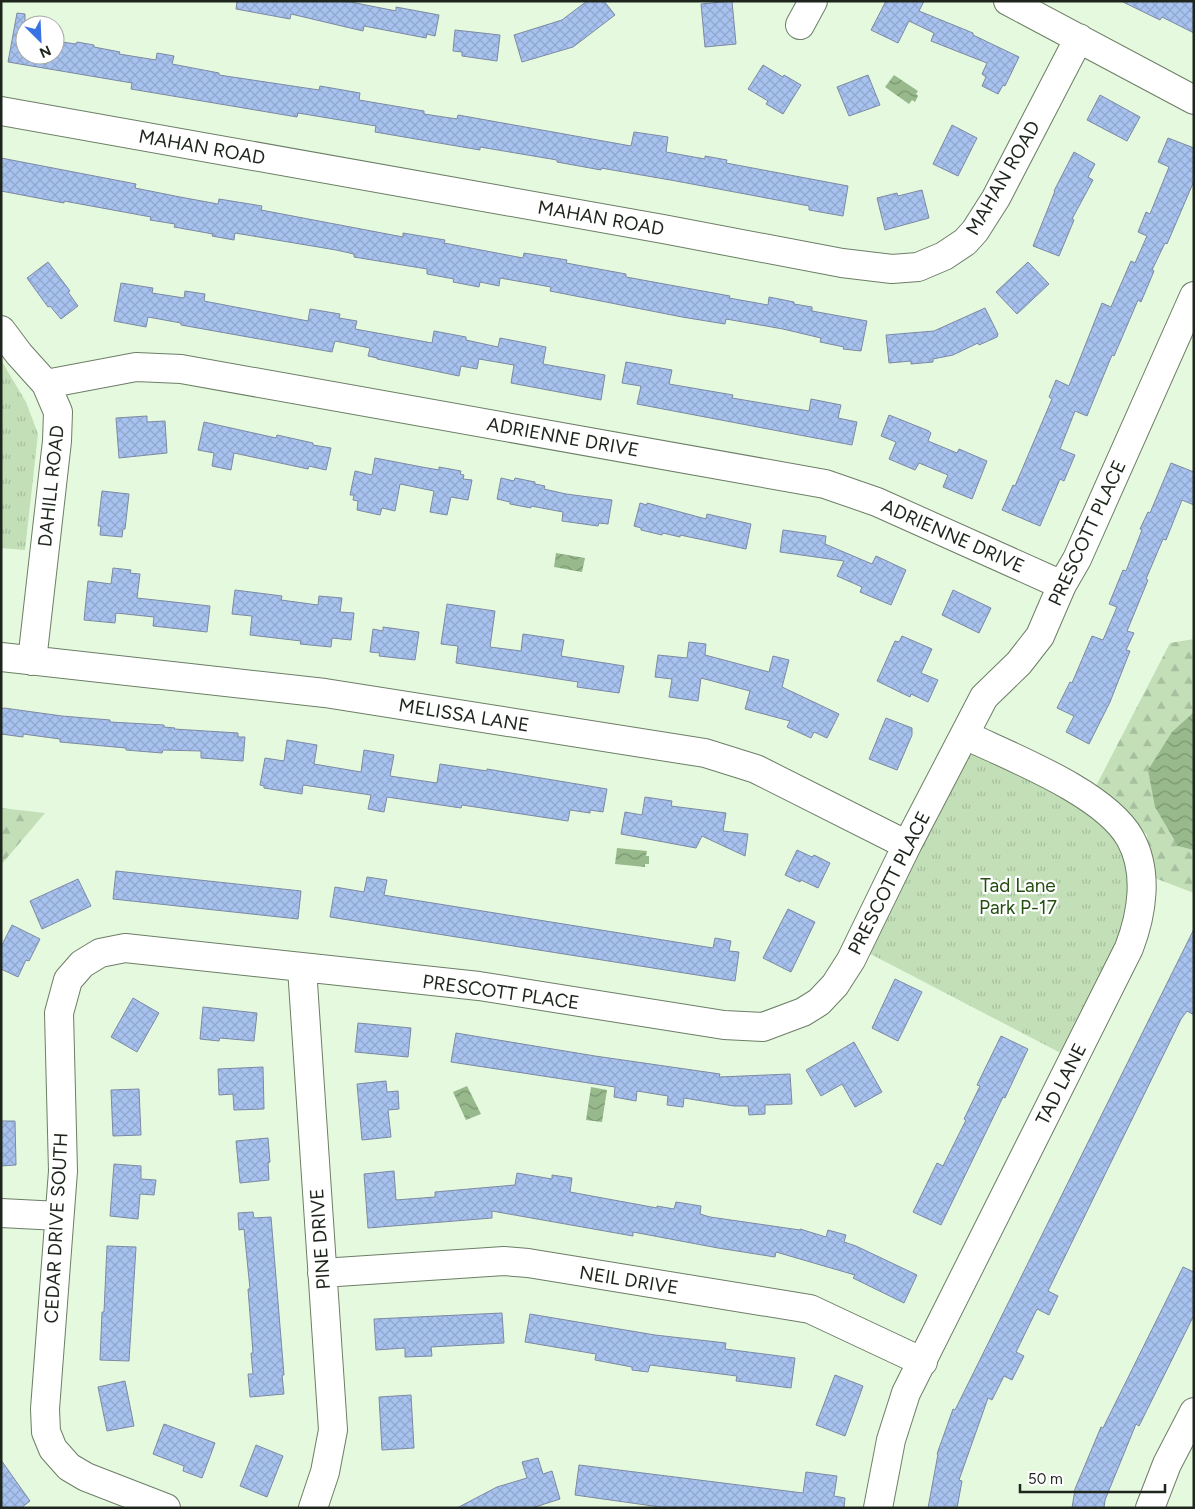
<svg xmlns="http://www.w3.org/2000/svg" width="1195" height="1509" font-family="Figtree,sans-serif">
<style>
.forest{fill:url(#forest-firs)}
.park{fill:url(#park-tufts)}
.water{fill:url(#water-waves)}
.building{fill:url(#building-cross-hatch);stroke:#7c8aa2}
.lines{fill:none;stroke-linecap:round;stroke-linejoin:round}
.minor-casing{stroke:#6c7e66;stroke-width:30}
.minor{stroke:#fff;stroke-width:28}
.labels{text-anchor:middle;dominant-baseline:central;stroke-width:4.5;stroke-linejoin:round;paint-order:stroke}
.street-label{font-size:19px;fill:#1e251c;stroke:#fff}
.park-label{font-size:19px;fill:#244e11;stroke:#fff}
</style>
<defs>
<pattern id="forest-firs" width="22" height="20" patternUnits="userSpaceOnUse" patternTransform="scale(1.25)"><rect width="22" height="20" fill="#c2dfb8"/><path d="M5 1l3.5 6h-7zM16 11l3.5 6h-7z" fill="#a6bf9e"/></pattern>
<pattern id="park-tufts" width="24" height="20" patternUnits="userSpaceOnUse" patternTransform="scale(1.25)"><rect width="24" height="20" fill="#c2dfb8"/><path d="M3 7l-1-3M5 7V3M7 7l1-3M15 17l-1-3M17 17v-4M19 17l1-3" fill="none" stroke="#a6bf9e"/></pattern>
<pattern id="water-waves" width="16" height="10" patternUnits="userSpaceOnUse" patternTransform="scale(1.25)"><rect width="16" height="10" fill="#98b98c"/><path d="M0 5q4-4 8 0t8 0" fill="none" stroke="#7b9672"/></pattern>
<pattern id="building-cross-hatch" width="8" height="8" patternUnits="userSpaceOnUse" patternTransform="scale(1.25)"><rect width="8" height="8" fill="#a8c2f0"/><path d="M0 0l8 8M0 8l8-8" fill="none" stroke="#90a7cd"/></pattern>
</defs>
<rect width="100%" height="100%" fill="#e5f9df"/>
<path class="forest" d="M1194,639V893L1152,877L1147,835L1096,786L1170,643Z
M1,808L45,813L1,865Z"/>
<path class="park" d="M1,360L26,402L38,434L25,550L1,548Z
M965,735L1109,812L1142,878L1074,1060L857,947Z"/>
<path class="water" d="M894,75L918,91L916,94L918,96L915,102L912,100L909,104L885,87Z
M556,553L585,558L582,572L554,567Z
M1194,712V850L1178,846L1155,807L1148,770L1172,732Z
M617,848L647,851L646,856H649V864H645V867L615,864Z
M467,1086L481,1114L466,1120L453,1092Z
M591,1087L607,1090L602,1122L586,1120Z"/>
<path class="building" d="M237,1H346L396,11V7L439,15L435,36L427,34L426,38L364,26L363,31L291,14L290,19L236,9Z
M587,1H604L615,15L573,47L522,62L514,35L562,20Z
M732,1L736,44L705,47L701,4Z
M886,1H924L919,11L973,33V35L1019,57L1005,86L1003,85L998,94L982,86L986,77L982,74L987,63L931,41L934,33L909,21L898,43L871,30Z
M1121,1H1194V33L1162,17L1160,20Z
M17,13L25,14V55H55V41L76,44L77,42L94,45V47L120,52L119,54L156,60L157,53L174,56L172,64L219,73V75L319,90L320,86L360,93L359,100L424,111V114L457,119L458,115L631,146L634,132L668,137L666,152L705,159V156L727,160L726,163L848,186L843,216L809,210V206L676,181L601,168V170L557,162V160L480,147V150L375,132L376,126L298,113L297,117L131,89L132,83L8,62Z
M455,30L500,35L497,61L462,56V52L453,51Z
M763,65L783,77L784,75L801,85L783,114L766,104L768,101L748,89Z
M868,75L880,105L849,116L837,87Z
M1100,95L1140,117L1127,141L1087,120Z
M952,125L977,138L958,176L933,164Z
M1168,138L1194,148V181L1167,244L1165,243L1152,270L1154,271L1141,302L1138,300L1114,356L1112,355L1087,416L1075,411L1060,449L1075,455L1064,481L1060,479L1040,526L1002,510L1013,485L1015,486L1052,399L1049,397L1056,380L1069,386L1102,303L1111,307L1131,261L1135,263L1147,236L1138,232L1146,212L1150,214L1169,167L1158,162Z
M1074,152L1095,164L1088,177L1093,180L1072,219L1074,220L1059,256L1033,246L1055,191H1054Z
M1,158L136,184L135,188L180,197L218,204L219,199L262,206L261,210L403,237V233L445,240L444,243L523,258L524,253L567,260L566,263L626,274V277L730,296L729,298L768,305L769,297L794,302V304L812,307V311L867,321L861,351L843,349L844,347L820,342L821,338L783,329L726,319L725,324L682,317L550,291L551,287L500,278L499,286L480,282L479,287L453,282L454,279L427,274V269L354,257V254L336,250L235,233L234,240L212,236L213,234L174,227L175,224L150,220L151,217L64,201V203L1,191Z
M922,190L929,218L885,230L877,198L897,193L898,196Z
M48,262L70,291L68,292L78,306L61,319L50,306L48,307L27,278Z
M1028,262L1049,284L1017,314L996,292Z
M121,283L153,288L152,293L184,298L185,291L205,294L204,301L308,321L310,309L340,314L339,318L357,321L355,329L432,343L434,331L466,337V340L498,347L500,338L546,347L543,364L605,375L601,400L511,383L514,365L479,359L477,369L461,366L459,376L377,359V358L368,356L370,348L335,341L332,352L181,325V323L148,317L146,327L114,321Z
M985,308L998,334L997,337L979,345L978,343L953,355L933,359V362L911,364V361L889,363L886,335L934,331Z
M626,362L672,370L669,384L733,395L732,398L809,411L811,399L841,405L838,418L857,422L852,445L637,404L641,386L622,383Z
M889,415L929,431L931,433L928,441L957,453L959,449L987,461L972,499L943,487L948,475L919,463L915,470L889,459L896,442L881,436Z
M147,416V422L165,421L167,453L119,458L116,418Z
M204,422L276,438L277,435L313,443V445L331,448L326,470L309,466L308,469L234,453L231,470L212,466L214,453L198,450Z
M375,458L422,467L439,470V467L461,471L460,474L464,475L463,479L472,480L468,500L451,497L447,515L430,512L434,491L400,484L395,511L382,508L380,515L357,510L358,501L353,500L354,495H350L355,471L372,475Z
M1171,463L1194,472V505L1182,500L1166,540L1163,539L1146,579L1148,580L1127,631L1134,633L1126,650L1130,651L1110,702L1089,744L1066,732L1074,716L1057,708L1070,682L1072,683L1092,636L1103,640L1117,607L1109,604L1123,570L1126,571L1142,530L1140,529L1148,512L1150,513Z
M501,478L514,481L515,478L535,482V484L545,486L544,489L566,494L612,500L608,524L599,523L598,526L562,521L563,512L531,506V508L510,504V502L497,499Z
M102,491L129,494L125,529H123L122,537L100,535L101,526H98Z
M640,503L647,505V503L706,519L707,514L751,524L746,549L680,535V537L663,533L662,535L641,530V528L634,526Z
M783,530L826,536L825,544L872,564L876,556L906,570L891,605L860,592L862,587L837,576L844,561L780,552Z
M113,568L131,570L130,573L140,574L137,598L210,606L207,632L153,626L154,617L116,613L115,623L84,620L88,581L111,584Z
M235,590L282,596L281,600L318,605L319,596L342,598L340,612L354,613L351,640L332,638L331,647L300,644L301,641L250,635L252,616L232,614Z
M953,590L991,608L979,633L942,615Z
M447,604L495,611L490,647L521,651L523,634L564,640L561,656L624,666L619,693L577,687L578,682L456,663L458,646L441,644Z
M383,627L419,632L415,660L379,656L380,653L370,652L373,629L383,631Z
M902,636L932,649L921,673L938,680L928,702L911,694L910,697L877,681L895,641L899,642Z
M689,642L706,644L705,655L769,672L773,656L789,660L782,687L839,714L827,738L814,732L811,738L787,727L790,721L745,709L750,691L701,678L698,701L669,697L672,679L655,677L658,655L687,658Z
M4,708L62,716L110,720V722L164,725V727L175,728L174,729L238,733V737H245L243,761L201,758V751L163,750L162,753L126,750V748L60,742V739L23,734V737L1,734V709Z
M886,718L912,728V735L897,770L869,759Z
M287,740L317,745L314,764L361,772L364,750L394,755L390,776L437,783L440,764L487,771V769L607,789L603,812L590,810V813L570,810L568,821L462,805L461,808L387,797L384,812L368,809L371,795L303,785L302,794L264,788V786L260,785L265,758L284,761Z
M645,797L672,801L671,806L726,813L723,831L748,834L745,856L702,836L696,848L621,834L625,812L642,815Z
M797,850L812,857L814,855L830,863L818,888L801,880L800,882L785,875Z
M116,871L301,891L298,919L113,899Z
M367,877L387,880L384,895L389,896L713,948L715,938L731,941L729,951L739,952L735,981L330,917L335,887L364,892Z
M78,879L91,906L42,929L30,901Z
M788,909L815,922L791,972L763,958Z
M12,925L40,939L29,961L26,960L18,977L1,969V947Z
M1194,929V1015L1187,1011L1181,1019L1048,1291L1058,1296L1049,1315L1037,1309L1016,1352L1024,1356L1012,1380L1004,1376L992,1400L988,1398L959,1480L962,1481L957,1508H928L938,1454H937L953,1409L955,1410Z
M895,979L922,992L898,1041L872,1028Z
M133,998L159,1013L137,1052L111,1037Z
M203,1007L257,1013L254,1041L220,1038L219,1041L200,1039Z
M358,1023L411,1028L408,1057L355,1052Z
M456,1033L595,1056L720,1074L719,1077L790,1074L792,1104L765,1105V1114L749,1115L748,1106H734L684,1098L683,1107L667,1105L668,1096L637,1091L636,1101L614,1097L615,1087L451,1062Z
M1001,1036L1028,1049L1005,1098L1003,1097L941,1225L913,1212L937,1163L943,1166L966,1120L964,1119L980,1086L977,1085Z
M854,1042L882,1092L855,1107L842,1084L821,1096L806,1070Z
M263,1067L264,1109L234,1110L233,1094L219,1095L218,1069Z
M386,1081L387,1092L398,1091L399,1109L388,1110L391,1137L362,1140L357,1084Z
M139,1089L141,1135L113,1136L111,1090Z
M1,1121H15L16,1165L1,1166Z
M268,1138L270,1162L268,1163L269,1180L240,1183L236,1141Z
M114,1164L141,1166V1179L156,1180L154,1195L140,1194L138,1219L110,1216Z
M394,1171L396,1200L435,1197V1192L515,1185L517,1173L552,1179V1175L572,1178L570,1192L657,1208V1206L674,1209L676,1202L701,1206L700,1214L710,1217L800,1230V1229L826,1237L828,1230L846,1235L844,1242L856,1246L917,1275L904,1303L853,1278L855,1275L776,1252L775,1257L718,1248L633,1232V1236L492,1211V1218L368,1228L364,1174Z
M253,1212L254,1218L271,1217L284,1375H282L284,1394L250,1397L248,1374H253L251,1353H253L248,1289H250L244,1229L239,1230L238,1213Z
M107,1246L136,1247L129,1361L100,1360L102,1312H104Z
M1183,1267L1194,1272V1315L1139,1426L1136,1424L1105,1500L1104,1508H1072L1075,1489L1101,1427L1103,1428Z
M502,1313L504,1343L431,1347L432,1356L405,1357V1348L376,1350L374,1319Z
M530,1314L655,1335L726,1343L725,1349L795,1358L791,1388L736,1381L737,1376L650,1365L648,1372L632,1370V1367L595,1360L596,1354L525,1342Z
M835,1375L863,1386L845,1436L816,1425Z
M125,1381L134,1426L107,1431L98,1387Z
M411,1395L414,1448L382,1450L379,1397Z
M164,1424L215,1443L202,1478L183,1471L184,1466L153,1454Z
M256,1445L283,1456L267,1497L240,1486Z
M538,1458L543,1474L552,1471L560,1499L532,1508H457L497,1487L527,1478L522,1462Z
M1,1460L30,1501L21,1508H1Z
M579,1465L803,1493L806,1472L837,1476L834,1496L845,1498L844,1508H667L575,1495Z"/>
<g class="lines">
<g class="minor-casing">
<path id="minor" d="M1008,1L1194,100
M800,25L813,1
M1,111L663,229L842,263L892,269L918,267L944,256L965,242L975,231L996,198L1079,38
M1,330L19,354L46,384L58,412L57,441L32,661
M46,384L136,367L181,369L825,484L877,502L1062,585
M1,657L325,693L705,753L756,769L907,845
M302,968L333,1430L325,1472L313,1508
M1,1213L59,1216
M322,1273L504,1261L528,1263L810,1309L923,1362
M166,1508L86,1477L69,1467L53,1449L46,1432L45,1409L63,1171L59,1013L68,980L82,964L100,953L125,948L479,986L724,1025L763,1027L803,1012L819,1002L835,985L851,960L907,845L984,697L1019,663L1040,636L1062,585L1077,559L1194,296
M878,1508L891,1440L906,1393L1129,948C1142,914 1149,872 1130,838C1105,793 1011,757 965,735
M1150,1508L1167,1464L1194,1412"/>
</g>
<use href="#minor" class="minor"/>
</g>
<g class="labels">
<g class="street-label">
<text transform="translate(202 147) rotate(10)">MAHAN ROAD</text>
<text transform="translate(1003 178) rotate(-60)">MAHAN ROAD</text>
<text transform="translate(601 218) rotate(10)">MAHAN ROAD</text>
<text transform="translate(563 437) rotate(10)">ADRIENNE DRIVE</text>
<text transform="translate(51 486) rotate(-84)">DAHILL ROAD</text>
<text transform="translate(1087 533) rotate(-65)">PRESCOTT PLACE</text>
<text transform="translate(953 536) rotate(24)">ADRIENNE DRIVE</text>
<text transform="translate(464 715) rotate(9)">MELISSA LANE</text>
<text transform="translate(889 883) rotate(-63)">PRESCOTT PLACE</text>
<text transform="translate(501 992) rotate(8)">PRESCOTT PLACE</text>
<text transform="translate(1061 1084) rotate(-63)">TAD LANE</text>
<text transform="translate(56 1228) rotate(-87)">CEDAR DRIVE SOUTH</text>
<text transform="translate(320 1239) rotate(-94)">PINE DRIVE</text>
<text transform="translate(629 1280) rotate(9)">NEIL DRIVE</text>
</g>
<g class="park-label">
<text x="1018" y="885">Tad Lane<tspan x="1018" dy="22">Park P-17</tspan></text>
</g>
</g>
<rect width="1195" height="1509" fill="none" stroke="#1e251c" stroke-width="5"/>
<g transform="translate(40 40) rotate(156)"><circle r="24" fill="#ffffff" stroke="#a5a8a4"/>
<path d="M0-4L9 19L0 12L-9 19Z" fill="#3972e2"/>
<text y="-8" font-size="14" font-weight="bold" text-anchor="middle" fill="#1e251c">N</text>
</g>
<path d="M1020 1484v8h145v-8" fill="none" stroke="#1e251c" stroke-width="2.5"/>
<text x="1028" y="1484" font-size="15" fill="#1e251c" stroke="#ffffff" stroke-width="4" paint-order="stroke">50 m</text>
</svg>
